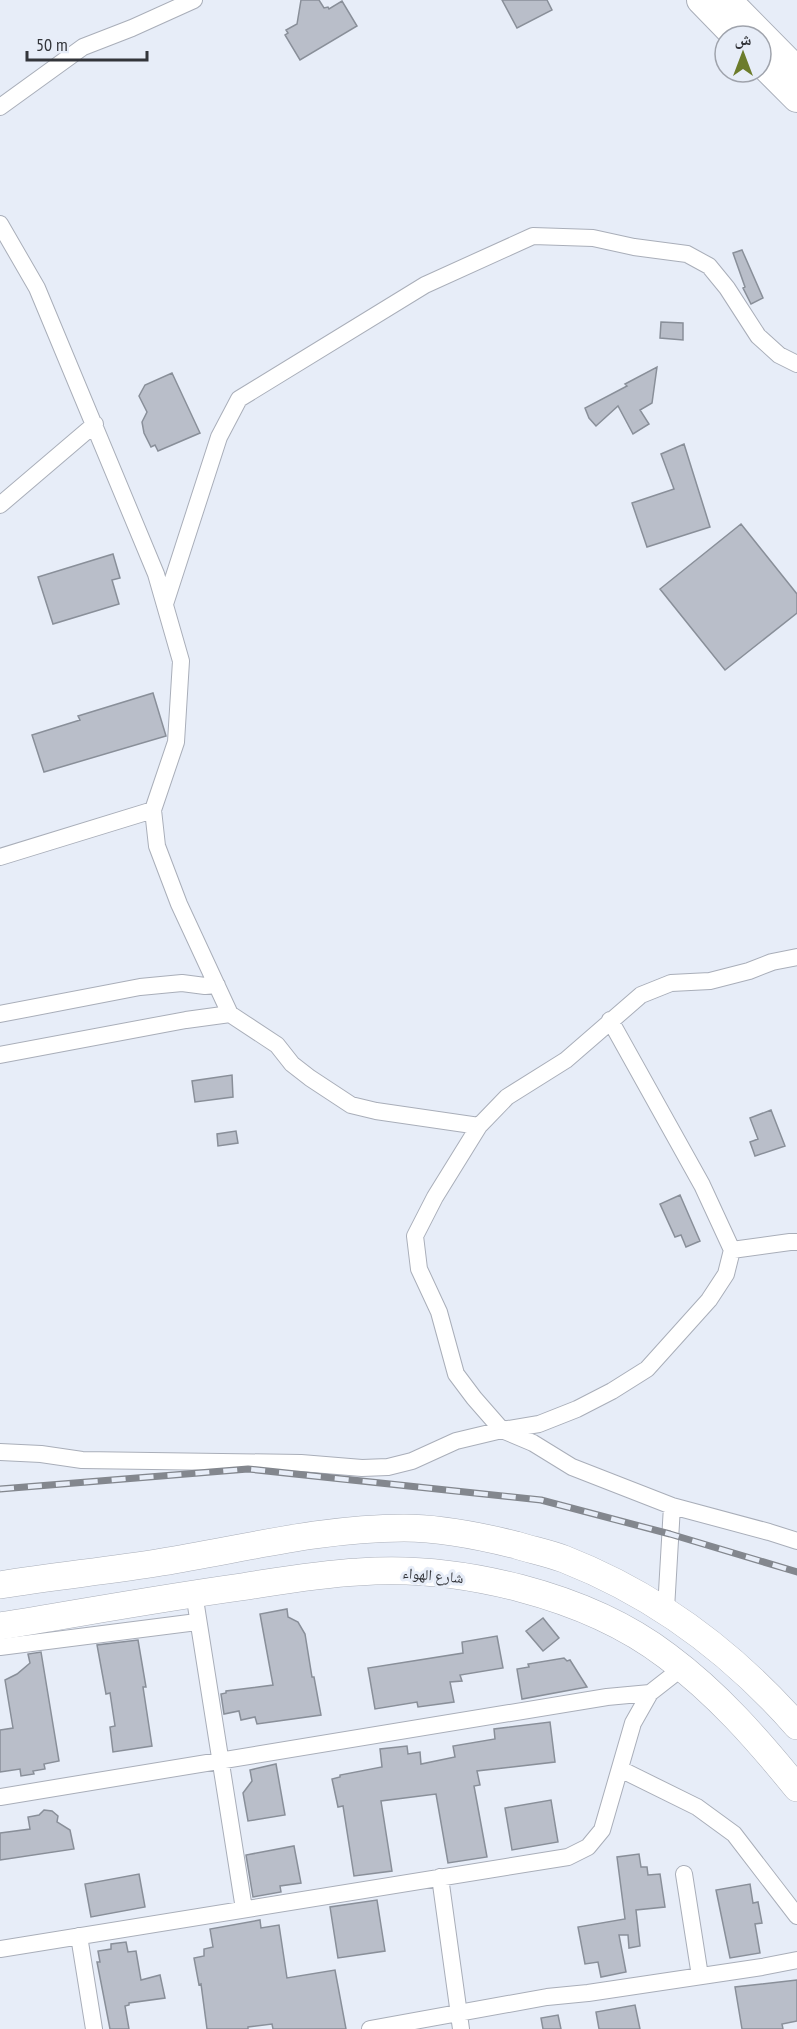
<svg xmlns="http://www.w3.org/2000/svg" width="797" height="2029" font-family="'PT Sans Narrow','Noto Naskh Arabic',sans-serif">
<style>
.building{fill:#b9bec9;stroke:#898f99;stroke-width:1.5}
.lines{fill:none;stroke-linecap:round;stroke-linejoin:round}
.minor-casing{stroke:#a9aeb9;stroke-width:18}
.primary-casing{stroke:#a9aeb9;stroke-width:28}
.trunk-casing{stroke:#a9aeb9;stroke-width:30}
.minor{stroke:#fff;stroke-width:16}
.primary{stroke:#fff;stroke-width:27}
.trunk{stroke:#fff;stroke-width:28}
.rail-casing{stroke:#83878e;stroke-width:7}
.rail{stroke:#e7edf8;stroke-width:4.5;stroke-dasharray:14;stroke-linecap:butt}
.labels{text-anchor:middle;dominant-baseline:central;stroke-width:6;stroke-linejoin:round;paint-order:stroke}
.street-label{font-size:15px;fill:#33353a;stroke:#e7edf8}
</style>
<rect width="100%" height="100%" fill="#e7edf8"/>
<path class="building" d="M301,0H319L324,8L328,7L329,9L342,1L357,26L300,60L285,35L288,33L286,30L297,24Z
M502,0H547L552,10L517,28Z
M742,250L763,298L751,304L743,288L745,287L733,253Z
M661,322L683,323V340L660,338Z
M657,367L652,403L640,410L649,424L633,434L618,406L596,426L589,418L585,408L627,386L625,384Z
M172,373L200,433L158,451L155,445L151,447L144,433L142,422L147,412L139,396L145,385Z
M684,444L710,527L647,547L632,503L674,489L661,454Z
M741,524L797,594V613L725,670L660,589Z
M113,554L120,578L112,580L119,604L53,624L38,577Z
M153,693L166,736L44,772L32,735L80,720L78,716Z
M232,1075L233,1097L195,1102L192,1081Z
M771,1110L785,1146L755,1156L750,1142L758,1139L750,1118Z
M236,1131L238,1143L218,1146L217,1134Z
M680,1195L700,1241L686,1247L681,1235L675,1237L660,1204Z
M287,1609L288,1617L298,1622L305,1634L312,1677H314L321,1715L257,1724L255,1717L241,1720L239,1711L224,1714L221,1694L226,1693V1691L273,1685L260,1614Z
M543,1618L559,1638L543,1651L526,1631Z
M497,1636L503,1668L460,1675L462,1681L450,1682L454,1702L418,1707L417,1702L375,1709L368,1668L463,1653L462,1642Z
M138,1640L146,1687H143L152,1746L113,1752L110,1727L115,1726L110,1693L106,1694L97,1645Z
M41,1652L59,1761L44,1764L45,1769L33,1771L34,1774L21,1776L20,1769L0,1772V1730L13,1728L5,1680L17,1674L30,1663L28,1654Z
M564,1658L567,1661L570,1660L587,1687L522,1699L517,1669L529,1667L528,1664Z
M550,1722L555,1762L477,1771L480,1785L474,1786L487,1857L448,1863L436,1794L381,1801L392,1871L354,1876L343,1806L338,1807L332,1779L340,1777V1775L382,1767L380,1749L407,1746L408,1754L420,1752L421,1764L455,1757L453,1746L495,1739L494,1729Z
M276,1764L285,1815L248,1821L243,1793L252,1781L250,1770Z
M551,1800L558,1842L512,1850L505,1808Z
M44,1810L52,1811L58,1816L57,1822L70,1830L74,1849L0,1860V1833L30,1829L28,1817L39,1815Z
M294,1846L301,1883L280,1886L281,1892L253,1897L246,1855Z
M639,1854L641,1867H647L648,1875L660,1874L665,1907L636,1910L640,1946L629,1948L628,1935H619L626,1972L601,1977L598,1962L585,1964L578,1927L625,1919L617,1857Z
M139,1874L145,1907L91,1917L85,1884Z
M750,1884L753,1903L758,1902L762,1923L755,1924L760,1953L730,1958L716,1890Z
M377,1900L385,1951L338,1958L330,1907Z
M260,1920L261,1928L279,1925L287,1978L335,1970L346,2029H273L272,2024L248,2027V2029H207L201,1984L199,1985L194,1958L204,1956V1949L213,1947L210,1929Z
M126,1942L128,1952L136,1951L141,1980L160,1975L165,1998L129,2003V2005L125,2006L129,2029H110L97,1962H100L98,1951L111,1949V1944Z
M797,1980V2021L782,2024L783,2029H742L735,1987Z
M635,2005L640,2029H599L596,2012Z
M558,2015L561,2029H543L541,2018Z"/>
<g class="lines">
<g class="minor-casing">
<path id="minor" d="M0,107L83,47L132,28L194,0
M0,224L37,288L156,574L181,661L176,742L153,810L157,846L179,904L230,1014L277,1045L292,1064L310,1078L351,1105L376,1111L479,1126
M0,505L95,424
M165,604L219,437L239,399L425,285L533,236L593,238L634,247L687,254L709,266L727,288L758,336L779,355L797,364
M0,857L153,810
M797,957L772,962L749,971L710,981L671,983L641,995L566,1060L507,1097L479,1126L435,1197L415,1236L419,1269L439,1312L456,1374L474,1398L502,1430L533,1443L572,1467L672,1506L769,1532L797,1541
M0,1014L140,987L182,983L205,986L217,985
M0,1055L186,1020L230,1014
M732,1250L790,1242H797
M0,1452L41,1454L82,1460L301,1463L362,1468L388,1467L412,1461L456,1441L502,1430L539,1424L577,1409L612,1391L647,1369L709,1300L726,1274L732,1250L702,1185L610,1020
M194,1593L244,1909
M666,1609L672,1506
M0,1647L197,1622
M620,1769L697,1807L734,1834L797,1916
M0,1797L607,1697L650,1693
M684,1874L700,1976
M440,1877L461,2029
M79,1936L94,2029
M0,1949L568,1857L588,1847L602,1830L633,1723L650,1693L682,1668
M370,2029L547,1997L588,1993L762,1967L797,1960"/>
</g>
<g class="primary-casing">
<path id="primary" d="M0,1585C54,1576 108,1571 162,1562C242,1549 322,1528 404,1528C442,1528 480,1536 516,1545C532,1550 548,1553 564,1559C656,1595 732,1652 797,1726
M0,1626C80,1613 161,1598 241,1587C280,1581 319,1574 358,1572C458,1564 587,1595 667,1656C717,1693 758,1740 797,1788"/>
</g>
<g class="trunk-casing">
<path id="trunk" d="M701,0L735,35
M727,0L797,71
M761,62L797,98"/>
</g>
<use href="#minor" class="minor"/>
<use href="#primary" class="primary"/>
<use href="#trunk" class="trunk"/>
<g class="rail-casing">
<path id="rail" d="M0,1489L248,1469L541,1500L670,1534L797,1572"/>
</g>
<use href="#rail" class="rail"/>
</g>
<g class="labels">
<g class="street-label">
<text transform="translate(433 1575) rotate(5)">شارع الهواء</text>
</g>
</g>
<g transform="translate(743 54)"><circle r="28" fill="#e7edf8" stroke="#9fa3ac" stroke-width="1.5"/>
<path d="M0-4.5L10 22L0 15L-10 22Z" fill="#6c7c2b"/>
<text y="-9" font-size="16" font-weight="bold" text-anchor="middle" fill="#33353a">ش</text>
</g>
<path d="M27 51v9h120v-9" fill="none" stroke="#33353a" stroke-width="3"/>
<text x="36" y="51" font-size="18" fill="#33353a" stroke="#e7edf8" stroke-width="4.5" paint-order="stroke">50 m</text>
</svg>
